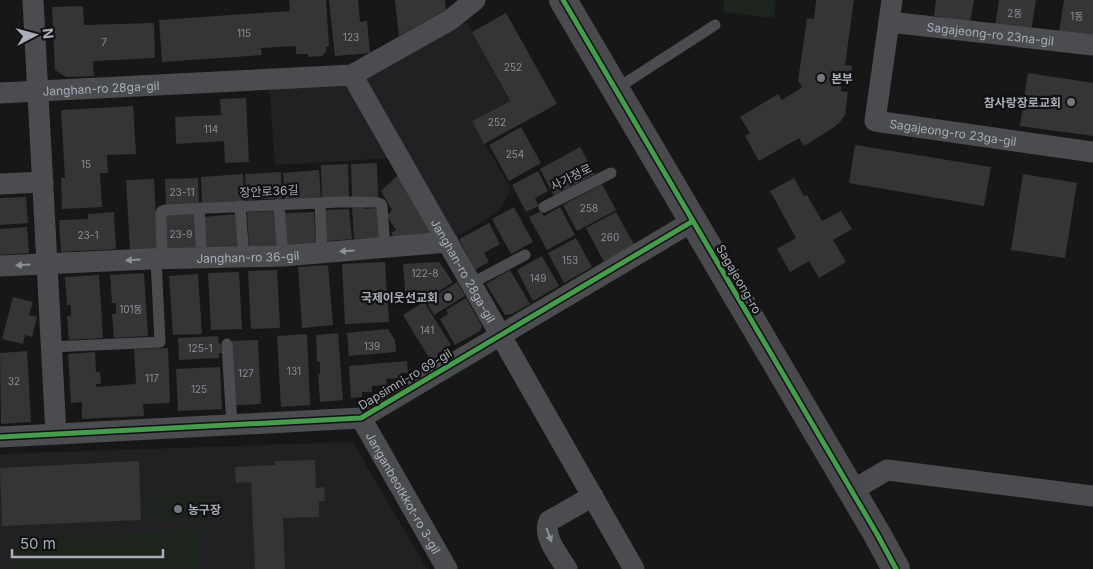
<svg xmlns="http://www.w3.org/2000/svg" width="1093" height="569" font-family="Inter,'Noto Sans KR',sans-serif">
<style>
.built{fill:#212123}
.green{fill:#1d241e}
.building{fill:#353536}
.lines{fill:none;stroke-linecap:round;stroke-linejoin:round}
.service{stroke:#4b4c50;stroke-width:11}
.minor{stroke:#4b4c50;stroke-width:21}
.secondary{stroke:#4a4a4e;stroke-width:28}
.cycleway-casing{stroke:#111113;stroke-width:8}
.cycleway{stroke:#469c4c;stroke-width:5}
.oneway{fill:#8c9099}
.poi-dot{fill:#757880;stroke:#111113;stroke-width:2}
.labels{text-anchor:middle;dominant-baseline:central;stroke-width:4.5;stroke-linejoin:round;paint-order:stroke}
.number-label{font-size:10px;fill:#8b8f98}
.street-label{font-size:12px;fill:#a8adb8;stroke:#111113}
.poi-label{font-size:12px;font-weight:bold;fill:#a8adb8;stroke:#111113;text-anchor:start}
</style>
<rect width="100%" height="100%" fill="#171717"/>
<path class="built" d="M467,22L509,101L473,121L511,189L499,211L457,237L393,158L275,165L269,86L361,81Z
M353,442L427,569H0V454Z"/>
<path class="green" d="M724,0H776L774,18L723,12Z
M206,494L208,521L149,524L148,497Z
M200,529L202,569H11L10,539Z"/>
<path class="building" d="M289,0H326L329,46L326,47V53H324L323,56L308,57V54H296V46L261,48L262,55L162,62L159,20L290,11Z
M329,0H358L360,22L367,21L370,53L335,56Z
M395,0H445L446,10L399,36Z
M816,0H854L845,65L852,66L851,76L843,75L841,91L848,92L845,115L840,122L833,128L804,146L799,138L759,161L745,136L750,133L740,117L778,94L782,100L801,88L802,86L798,81L807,18L814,19Z
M936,0H974L970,22L934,16Z
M999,0H1036L1031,31L995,25Z
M1064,0H1093V37L1059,32Z
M83,6L84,25L154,23L155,58L93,61L94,76L66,77L55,70L52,7Z
M506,13L557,104L484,144L472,121L510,101L472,32Z
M1028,73L1093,83V136L1020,126Z
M246,98L249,162L225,163L224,141L176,144L175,117L221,115L220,99Z
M133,106L136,154L107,155L108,173H100L102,207L62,209L61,178H65L61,110Z
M521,127L541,163L509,181L489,145Z
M855,145L991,167L984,206L849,183Z
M580,147L595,174L554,196L540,169Z
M377,163L378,196L352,197L351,164Z
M348,164L349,197L322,198L321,165Z
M319,170L321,197L285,200L283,173Z
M538,171L548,191L535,198L539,206L526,212L512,185Z
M281,172L282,198L247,200L245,174Z
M243,174L244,201L202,203L201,177Z
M1023,174L1077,183L1065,258L1011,250Z
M398,175L431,235L394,237L391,233L396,230L387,216L392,210L381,191Z
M198,178L199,205L166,206L165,179Z
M794,178L804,196L807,195L822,221L841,211L852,229L833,240L846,262L819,278L809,261L790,272L777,249L796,238L770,191Z
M154,179L158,249L130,250L126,180Z
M602,184L616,210L577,231L563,205Z
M26,197L28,223L0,225V198Z
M364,207V209L378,208L380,238L354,239L352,208Z
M514,207L533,242L511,254L492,219Z
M560,207L575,235L547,250L529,217L541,211L544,216Z
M349,209L352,239L327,241L325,210Z
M275,211L277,248L249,249L247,212Z
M114,212L116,249L61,252L59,220L88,219V214Z
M314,212L316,247L287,249L285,213Z
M616,212L635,246L604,262L586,228Z
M195,214L196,252L167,253L166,215Z
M236,214L239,249L207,251L204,217Z
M489,223L500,244L484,253L489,262L475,270L459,239Z
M27,227L29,253L0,255V229Z
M576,238L592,267L564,283L548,253Z
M542,256L559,286L533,301L517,270Z
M385,262L389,322L345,324L342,264Z
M439,262L453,282L427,299L406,302L403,264Z
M328,265L333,325L302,328L298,267Z
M277,270L280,328L251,329L248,271Z
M510,270L530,304L512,314L505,315L486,284Z
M239,272L242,329L211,330L208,273Z
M144,273L148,336L114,338L112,314H116V303H112L110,275Z
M198,274L202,334L173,335L169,276Z
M99,275L103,338L69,340L67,316H71V305H67L65,277Z
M457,282L465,296L434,315L426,302Z
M13,297L33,302L29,315L37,317L32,337L25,335L23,344L2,339Z
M466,298L482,326L480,331L455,345L440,319L448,314L446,310Z
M424,302L451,345L437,354L438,356L431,361L403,315Z
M388,329L395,340L396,352L349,356L347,333Z
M338,333L343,400L320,402L318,374H320V362H317L316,335Z
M307,334L310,405L281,407L277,336Z
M218,336L219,344H221L222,353H219V358L179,360L178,338Z
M258,340L261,404L235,405L232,341Z
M168,348L170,403L143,404L144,416L82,419V402L71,403L68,354L95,352L96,372H100L101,384H96V387L136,384L134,349Z
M27,351L31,422L1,424L0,353Z
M407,361L408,373H401L402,378L386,379L387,385L372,386V392H362V397L351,398L349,366Z
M220,367L222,409L178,411L176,369Z
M315,460L316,488L324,487L325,501H319V517L283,518L285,569H255L251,482L236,483L235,467L275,465V461Z
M139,461L141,520L2,526L0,468Z"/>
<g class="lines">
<path class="service" d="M616,89L715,25
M320,203L322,253
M279,204L283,256
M240,206L244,258
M544,207L611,173
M199,208L202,259
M162,259L161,214L162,211L167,210L339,202H376L381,204L382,207L385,248
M472,283L525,255
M227,344L232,425
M51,347L160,342L156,259"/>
<g class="minor">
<path d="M33,0L56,434"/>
<path id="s1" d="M892,0L875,121L1093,152"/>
<path id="s2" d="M889,22L1093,45"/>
<path id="s3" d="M352,75L634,569"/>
<path id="s4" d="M0,93L352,75L450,20L475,0"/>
<path d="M0,184L43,182"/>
<path id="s5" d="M0,266L149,259L283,256L448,242"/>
<path id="s6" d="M361,418L447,569"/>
<path d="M0,437L361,418L693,221"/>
<path d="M851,491L887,470L1093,496"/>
<path d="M567,569C559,556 542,536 549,521L593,496"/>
</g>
<path class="secondary" d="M563,0L877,534L896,569"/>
<g class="cycleway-casing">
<path id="cycleway" d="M563,0L877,534L896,569
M0,437L361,418L693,221"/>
</g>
<use href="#cycleway" class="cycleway"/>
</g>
<defs><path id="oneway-solid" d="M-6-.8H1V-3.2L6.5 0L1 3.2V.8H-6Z" transform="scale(1.25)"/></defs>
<g class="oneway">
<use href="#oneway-solid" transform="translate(347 251) rotate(176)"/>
<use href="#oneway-solid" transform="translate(133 260) rotate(177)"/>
<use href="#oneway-solid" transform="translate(23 265) rotate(177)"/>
<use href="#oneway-solid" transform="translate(549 535) rotate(70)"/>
</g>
<g class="poi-dot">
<circle cx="821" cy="78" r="5"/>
<circle cx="1071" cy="102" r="5"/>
<circle cx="448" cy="297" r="5"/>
<circle cx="178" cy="509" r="5"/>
</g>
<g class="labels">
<g class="number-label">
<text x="1015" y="13">2동</text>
<text x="1077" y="16">1동</text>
<text x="244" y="33">115</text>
<text x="351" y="37">123</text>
<text x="104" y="42">7</text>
<text x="513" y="67">252</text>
<text x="497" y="122">252</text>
<text x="211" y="129">114</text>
<text x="515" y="154">254</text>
<text x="86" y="164">15</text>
<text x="182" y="192">23-11</text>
<text x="589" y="208">258</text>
<text x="181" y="234">23-9</text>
<text x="88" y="235">23-1</text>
<text x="610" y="237">260</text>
<text x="570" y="260">153</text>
<text x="425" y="273">122-8</text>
<text x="538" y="278">149</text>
<text x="131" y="309">101동</text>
<text x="427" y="330">141</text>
<text x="372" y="346">139</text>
<text x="200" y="348">125-1</text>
<text x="294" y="371">131</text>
<text x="246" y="373">127</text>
<text x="152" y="378">117</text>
<text x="14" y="381">32</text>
<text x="199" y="389">125</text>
</g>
<g class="street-label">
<text stroke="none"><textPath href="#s2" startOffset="102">Sagajeong-ro 23na-gil</textPath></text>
<text stroke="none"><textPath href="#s4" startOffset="101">Janghan-ro 28ga-gil</textPath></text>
<text stroke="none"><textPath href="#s1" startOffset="201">Sagajeong-ro 23ga-gil</textPath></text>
<text transform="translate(571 177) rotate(-27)">사가정로</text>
<text transform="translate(269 191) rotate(-3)">장안로36길</text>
<text stroke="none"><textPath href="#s5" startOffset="248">Janghan-ro 36-gil</textPath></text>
<text stroke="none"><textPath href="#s3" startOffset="225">Janghan-ro 28ga-gil</textPath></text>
<text transform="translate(739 279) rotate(60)">Sagajeong-ro</text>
<text transform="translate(405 379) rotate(-31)">Dapsimni-ro 69-gil</text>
<text stroke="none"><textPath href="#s6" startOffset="86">Janganbeotkkot-ro 3-gil</textPath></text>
</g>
<g class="poi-label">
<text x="831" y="78">본부</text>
<text x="1061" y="102" text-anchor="end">참사랑장로교회</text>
<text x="438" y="297" text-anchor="end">국제이웃선교회</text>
<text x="188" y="509">농구장</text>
</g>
</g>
<g transform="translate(35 35) rotate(84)" stroke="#111113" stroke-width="4" paint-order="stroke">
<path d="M0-4L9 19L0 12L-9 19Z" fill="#a8adb8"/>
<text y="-8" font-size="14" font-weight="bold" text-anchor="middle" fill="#a8adb8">N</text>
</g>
<path d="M12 549v8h151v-8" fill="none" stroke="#a8adb8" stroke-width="2.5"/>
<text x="20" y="549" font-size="15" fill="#a8adb8" stroke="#111113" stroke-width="4" paint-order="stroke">50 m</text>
</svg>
